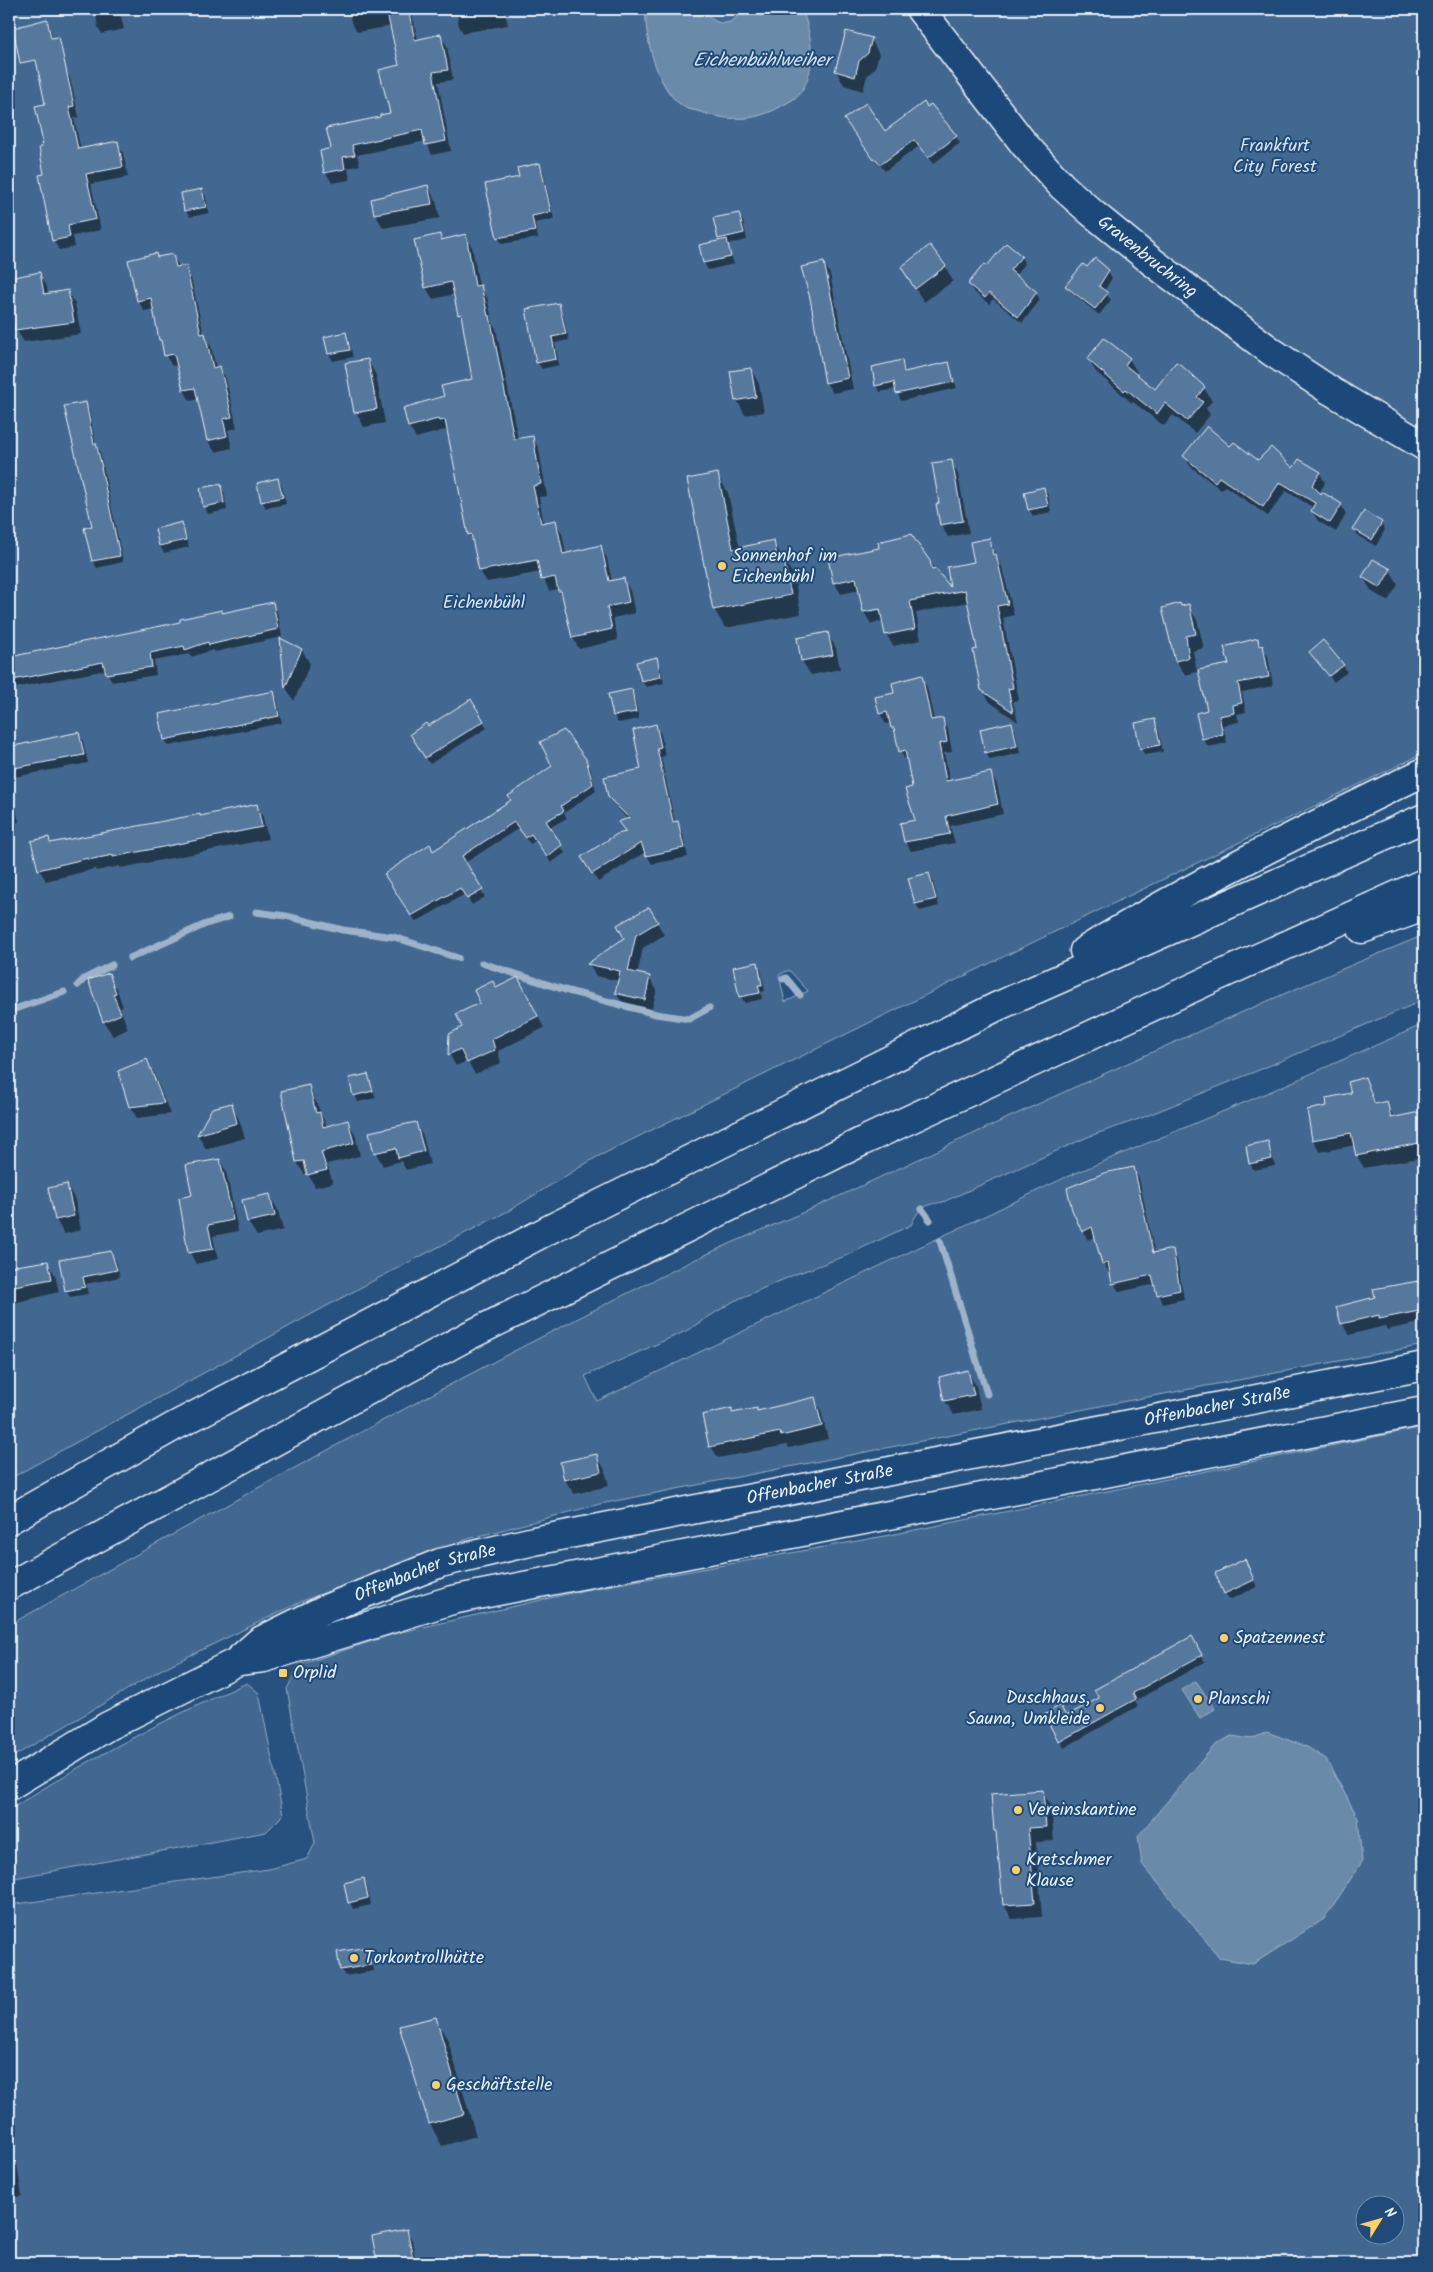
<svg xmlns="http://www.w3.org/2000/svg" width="1433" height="2272" font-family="Kalam,sans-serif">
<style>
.green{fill:#436891;stroke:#96acc4;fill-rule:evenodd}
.water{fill:#6b8aaa;stroke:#9db3c9}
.shadow{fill:#0007;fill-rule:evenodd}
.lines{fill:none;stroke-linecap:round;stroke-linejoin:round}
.stream{stroke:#9db3c9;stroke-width:7}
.building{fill:#57789d;stroke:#e8f1f8}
.minor-casing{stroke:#e8f1f8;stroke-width:31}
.major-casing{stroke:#e8f1f8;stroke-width:31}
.highway-casing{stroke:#e8f1f8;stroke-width:31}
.minor{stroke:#1f4a7a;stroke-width:28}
.major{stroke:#1f4a7a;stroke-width:28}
.highway{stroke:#1f4a7a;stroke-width:28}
.poi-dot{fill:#ffd166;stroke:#1f4a7a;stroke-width:2}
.labels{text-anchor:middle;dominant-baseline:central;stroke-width:4;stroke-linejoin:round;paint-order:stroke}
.park-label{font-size:18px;fill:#d8e3ee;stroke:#1f4a7a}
.street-label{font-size:18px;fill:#e8f1f8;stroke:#1f4a7a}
.poi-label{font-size:18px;fill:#e8f1f8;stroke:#1f4a7a;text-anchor:start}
.water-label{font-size:19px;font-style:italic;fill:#d5e2ec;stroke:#1f4a7a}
</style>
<rect width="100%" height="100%" fill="#27517f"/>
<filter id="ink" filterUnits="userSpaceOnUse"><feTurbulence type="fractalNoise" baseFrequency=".02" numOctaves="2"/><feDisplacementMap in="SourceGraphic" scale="10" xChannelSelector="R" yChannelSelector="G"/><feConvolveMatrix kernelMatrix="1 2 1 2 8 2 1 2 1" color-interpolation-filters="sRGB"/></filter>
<g filter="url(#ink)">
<path class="green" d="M9,9H646C645,38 657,93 686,108C690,110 696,110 701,112C730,122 758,121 785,104C789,102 797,98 800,93C815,65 812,38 802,9H905L997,130L1424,458V753L1007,955L595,1158L510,1210L369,1283L9,1479ZM789,970L808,991L785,1002L779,975Z
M704,9H742C733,28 714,28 704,9Z
M932,9H1424V433L1340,384L1162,257L1071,182Z
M1424,935V1000L1264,1068L1139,1119L1090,1136L943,1202C924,1205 919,1208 911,1225L843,1257L796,1274L734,1301L686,1331L585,1376L597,1401L1064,1178L1267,1093L1424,1024V1345L1116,1403L600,1504L468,1539L305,1600L164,1668L9,1759V1625C235,1500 462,1374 694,1260C744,1236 796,1217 846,1193C1037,1104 1228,1015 1424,935Z
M1424,1427V2263H9V1905L269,1869L307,1859L315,1843L287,1689L299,1665L397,1633L585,1590L885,1536ZM1366,2204H1396V2234H1366Z
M247,1683L259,1693L283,1815L266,1832L9,1879V1810C85,1761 164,1719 247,1683Z"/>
<path class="water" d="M646,9H704C714,28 733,28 742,9H802C810,32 816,56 807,80C803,92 796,98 785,104C758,121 731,122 701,112C696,110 691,110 686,108C658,93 644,38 646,9Z
M1196,1681L1215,1709L1200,1718L1182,1690Z
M1267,1732L1307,1747L1326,1759L1358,1818L1362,1862L1324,1919L1253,1964L1220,1958L1142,1864L1138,1836L1214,1746L1231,1736L1252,1739Z"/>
<path class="shadow" d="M95,9H119L124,29L102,34L98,27Z
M349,9H411L418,40L441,36L447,46L453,80L438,82L451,151L432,155L426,141L357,155L360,165L348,168L350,180L332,183L326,173L321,151L333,149L391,114L401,66L392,26L357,32L351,22Z
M456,9H504L508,25L463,33L459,26Z
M46,21L50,28L57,59L24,62Z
M871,39L879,54L875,68L867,76L863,91L844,85L836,71Z
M64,67L70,78L79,117L74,118L81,150L117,142L123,153L128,177L91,184L101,230L73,236L75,247L59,250L53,240L44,148L47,105Z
M850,126L885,133L956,137L960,143L933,164L919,146L885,171L880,165L879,166Z
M539,164L543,171L554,219L535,223L538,238L502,244L498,237L521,178Z
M428,187L436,201L440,218L383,228L375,213Z
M202,190L206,197L209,213L190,217L186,211Z
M739,215L743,221L747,240L728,244L734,264L708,270L704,263L700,246L721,242L719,238Z
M439,235L442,241L465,236L472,247L479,286L487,297L493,323L496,329L518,440L532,437L539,449L547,496L539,497L544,524L555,522L562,533L566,554L600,547L607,558L612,582L624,579L630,591L635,613L613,618L618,640L579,649L573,638L565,602L558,589L549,591L541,572L487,582L480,571L475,544L469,535L449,432L445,430L416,438L409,427L404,409L445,397L474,380L464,323L459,314L455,294L433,299L426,288L416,240Z
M156,255L158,258L172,255L179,266L185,267L191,278L204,335L211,346L216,368H220L226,379L237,428L228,430L232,448L215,452L208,441L199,399L190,401L184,390L178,365L172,366L165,355L154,309L144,311L138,300Z
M1021,257L1025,264L1015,276L1036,293L1040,300L1022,323L993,299L989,304L973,291L969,284L987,268Z
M824,263L830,274L853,389L833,393L826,383Z
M945,266L953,281L924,302L911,282Z
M1087,269L1108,271L1112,278L1104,291L1111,300L1099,315L1071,292L1067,286Z
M39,274L47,287L48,295L67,291L75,304L81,334L24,342L16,329L9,306V279Z
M558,304L562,311L569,340L555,343L559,365L542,369L538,363Z
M345,333L349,340L353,357L333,361L329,354Z
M1104,339L1129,359L1137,372L1135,375L1156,391L1176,364L1204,388L1212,401L1206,408L1210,415L1195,433L1173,415L1164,426L1133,402L1132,403L1096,372L1088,359Z
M368,361L376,375L385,423L364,427L356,412Z
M902,362L906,373L948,363L957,388L901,401L896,389L880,392L876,386L873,368Z
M751,369L759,384L764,412L745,415L737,400Z
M85,403L89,410L96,445L100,451L123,562L97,568L93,561L94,527Z
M1231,448L1259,462L1294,470L1320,473L1325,483L1319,493L1341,505L1346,514L1336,532L1318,521L1312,511L1314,508L1286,491L1268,516L1225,486L1221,490L1190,466L1185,456Z
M951,462L958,474L969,533L948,537L941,525L940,504Z
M717,474L728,493L740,549L773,542L794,576L801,614L725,628L714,609Z
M278,479L282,486L286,504L266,508L262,501Z
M220,485L224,492L227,510L208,514L205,507L201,489Z
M1044,488L1048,495L1051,512L1033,516L1029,509Z
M1381,523L1385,530L1376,546L1358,536L1355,529Z
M182,524L189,547L164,553L160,546L156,529Z
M989,539L1002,567L1014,615L1003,618L1019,700L1013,701L1018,722L990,702L982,690L978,650L969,602L916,613L921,640L893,646L886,634L884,621L871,624L864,612L859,590L841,594L834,582L929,562L952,591L975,563ZM886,606V609L866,613V610Z
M1390,570L1398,585L1388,601L1372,592L1363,577Z
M272,604L277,611L282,637L215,652L213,650L191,657L189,654L154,661L156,675L112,682L106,670L9,689V659L182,623L221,611L223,614Z
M1188,606L1197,620L1204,648L1193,651L1197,672L1185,675L1176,661Z
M827,633L836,648L840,669L811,675L802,661L798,639Z
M282,640L302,650L310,664L294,701L286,688Z
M1257,640L1268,656L1273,686L1242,692L1246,712L1237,714L1239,722L1223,725L1227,743L1208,747L1203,738L1231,665Z
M1310,653L1343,665L1347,672L1334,682Z
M656,659L660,665L664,683L646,687L642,681Z
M921,677L927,687L934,721L942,719L948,729L952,752L944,753L950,782L991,774L997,784L1003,814L950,826L955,843L911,851L905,841L916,821L914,788L909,760L906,761L900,751L891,723L886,724L880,714L876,698L896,693Z
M631,690L635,697L639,719L618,723L614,716L609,695Z
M273,692L277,699L282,723L169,746L165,740Z
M471,701L487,728L430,764L411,734L427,728Z
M1154,721L1158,727L1163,752L1145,755L1141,749Z
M1011,723L1015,730L1020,753L990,760L986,753L981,730Z
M656,726L661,734L665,756L661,757L675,823H677L682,831L688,857L652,864L645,852L598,882L588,865L626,833L620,823L628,820L615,805L609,796L643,770Z
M79,734L83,741L88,763L9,778V748Z
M585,759L590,767L596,791L564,813L567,818L549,828L565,853L551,863L536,840L530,844L519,828L465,863L485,897L472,905L465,894L416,922L390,881Z
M9,780L19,822L9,824Z
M256,805L263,817L268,839L121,868L120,866L96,871L95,869L46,881L39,869L48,838L52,844L200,818Z
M929,875L933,881L939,906L920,911L916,904Z
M649,908L664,935L643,948L637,975L649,978L657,990L651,1012L624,1006L616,993L619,981L596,976L589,964L626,939Z
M757,964L761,970L765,991L761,992L762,999L745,1003L741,997Z
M108,974L117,989L123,1007L120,1008L128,1029L113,1036L104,1022L90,981Z
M496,989L525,990L544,1028L498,1051L501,1063L475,1074L467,1061L456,1066L449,1054L450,1035L464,1028Z
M146,1060L153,1071L170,1114L137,1118L130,1107L119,1071Z
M368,1075L376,1098L358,1102L355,1095Z
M1365,1078L1377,1105L1386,1103L1394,1118L1412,1119L1424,1117V1157L1364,1168L1357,1156L1355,1145L1320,1152L1313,1140L1329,1107L1352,1094Z
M309,1086L327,1127L348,1122L355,1134L360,1156L327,1164L333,1183L315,1187L308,1174H304L297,1162L283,1092Z
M231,1105L239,1119L245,1138L206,1149L198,1135L213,1109Z
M406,1124L407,1126L416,1124L423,1136L430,1164L406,1170L401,1161L383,1166L376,1153L371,1133Z
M1267,1143L1271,1150L1275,1166L1254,1170L1250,1164Z
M220,1160L226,1171L238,1231L213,1236L218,1259L196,1264L190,1253L180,1199L194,1196Z
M1133,1169L1139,1178L1155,1254L1172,1250L1177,1260L1184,1299L1163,1304L1156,1284L1119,1292L1114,1283L1111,1272H1109L1103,1263L1096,1237L1088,1240L1083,1231Z
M67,1185L75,1200L81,1230L64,1234L56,1220Z
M270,1195L278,1210L283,1230L257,1236L248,1222L244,1201Z
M110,1252L116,1261L120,1277L86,1284L88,1294L70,1297L66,1291Z
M47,1262L55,1275L59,1292L14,1303L9,1293V1269Z
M1424,1282V1322L1387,1330L1385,1326L1349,1335L1342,1323L1376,1298L1395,1288Z
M968,1372L976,1386L981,1409L954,1415L945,1401L940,1378Z
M814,1398L821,1411L828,1439L789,1448L787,1445L718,1458L711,1446L731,1410L733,1414L757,1412Z
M597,1456L605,1470L609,1486L574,1494L565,1480Z
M1248,1567L1257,1587L1229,1600L1225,1593Z
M1192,1638L1205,1662L1135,1701L1138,1706L1064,1748L1046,1715L1066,1718L1101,1698Z
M1042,1791L1051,1805L1054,1841L1036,1842L1042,1917L1012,1919L1004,1905L998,1836L995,1831Z
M363,1880L367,1886L371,1905L353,1909L350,1902Z
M367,1948L371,1955L374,1971L345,1976L341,1970Z
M435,2019L448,2040L476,2136L442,2146L430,2124L400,2027Z
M9,2113L22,2196L9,2199Z
M407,2231L412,2240L416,2263H378L373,2237Z"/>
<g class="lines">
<path class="stream" d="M256,912L286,916L343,930L394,937L458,958
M130,958L206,924L229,917
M482,963L568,991L656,1014L689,1019L709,1008
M783,979L786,978L800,995
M78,985L84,979L112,965
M9,1011L64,992
M922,1209L930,1220
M940,1241L987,1394"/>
</g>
<path class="building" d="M386,9H408L415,40L441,34L448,70L433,72L446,141L425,145L422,130L352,145L355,155L343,157L345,169L324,173L320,151L331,148L326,128L380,117V115L390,113L379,70L399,65Z
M47,19L51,38L59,37L74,106L69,107L78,149L118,141L123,167L86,174L96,219L68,225L70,237L52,241L39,175L44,174L39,147H42L41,143H43L35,106L45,104L36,60L20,63L13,28Z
M846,31L872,38L868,53L859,61L855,77L835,71Z
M924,102L927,107L931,104L957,136L928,158L914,140L880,165L876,159L874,160L844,119L866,103L885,131Z
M540,163L551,212L532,216L535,231L497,238L485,184L519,177L517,168Z
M428,185L432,204L374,214L371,199Z
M202,189L206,207L184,211L181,193Z
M739,213L744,233L718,239L713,218Z
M440,234L441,240L466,234L475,286L481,285L488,316H490L514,439L533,436L541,484L533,486L541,523L556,520L563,554L601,545L609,581L624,578L629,602L607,607L612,629L572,638L561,591H558L555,577L541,580L537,560L479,571L471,534L468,535L445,420L439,421L438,419L408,427L403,408L444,396L441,386L472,379L461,314L458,315L451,282L425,288L414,240Z
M727,239L731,257L703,263L699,245Z
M1006,243L1022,256L1010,270L1037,292L1018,317L989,293L985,298L968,284L984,264L987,266Z
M930,245L946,266L915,289L901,267Z
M156,253L157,257L173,254L176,267L186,265L201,334L205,333L213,368L220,366L232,417L223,419L227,436L207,441L195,388L183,390L174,354L164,356L161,340H159L151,298L137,301L128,260Z
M1095,258L1109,270L1099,286L1108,293L1095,309L1065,286L1083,264L1087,267Z
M824,262L848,378L825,383L810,298L801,267Z
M40,272L44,294L68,290L74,322L15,330L9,304V278Z
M559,303L566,334L552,337L556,359L536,363L526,309Z
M346,332L350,350L328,354L324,337Z
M1104,338L1130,358L1125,365L1155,389L1176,362L1181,365L1205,387L1197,397L1203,402L1187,421L1165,403L1157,414L1126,389L1124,391L1087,359Z
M368,359L377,409L354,413L345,363Z
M902,360L904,372L949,362L954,382L896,394L894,382L875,386L872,367Z
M751,368L756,397L735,401L730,371Z
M86,402L94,444L96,443L102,467H101L120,556L92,561L84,528L92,526L64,406Z
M1207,426L1230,446L1234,442L1258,460L1271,447L1293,468L1299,459L1321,472L1312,485L1321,494L1322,492L1342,504L1330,523L1311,511L1315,503L1280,482L1263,507L1219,477L1215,482L1183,456Z
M952,460L963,521L940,525L936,504L939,503L932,463Z
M718,473L733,549L774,540L777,557L783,555L791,595L713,610L687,479Z
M278,478L283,497L261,502L257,483Z
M221,484L224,503L203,507L200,488Z
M1044,487L1048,506L1028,510L1024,492Z
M1364,511L1382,522L1372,540L1353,529Z
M182,522L186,540L159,546L155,529Z
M911,534L930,561L932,570L936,569L950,587L947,567L974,562L970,542L990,538L993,555L996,554L1008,604L997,606L1013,688L1008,689L1013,712L981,690L973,650L977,649L965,590L910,601L915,629L885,635L880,609L863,612L856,578L833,583L828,558L879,548L878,542Z
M1373,559L1391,569L1380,588L1362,577Z
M273,602L278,629L209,645L208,642L185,650L184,646L150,653L152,667L106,674L103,662L13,680L9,657L180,622V619L222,610V613Z
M1180,603L1181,606L1189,604L1196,634L1186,636L1189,658L1175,661L1162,608Z
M828,632L833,655L801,661L797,638Z
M280,638L302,649L285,688Z
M1258,638L1259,646L1263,645L1269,677L1238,683L1242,703L1233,705L1234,713L1219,716L1223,734L1202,739L1196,713L1207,710L1198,670L1229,664L1224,647Z
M1323,640L1344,665L1329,676L1309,652Z
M657,657L661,677L641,681L636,662Z
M922,675L931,720L943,718L947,742L939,744L946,781L991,772L998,804L946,816L950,834L904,842L900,823L915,820L905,789L912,787L905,750L899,752L894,728H891L887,712L879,714L875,697L894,693L892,683Z
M632,689L636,712L613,716L608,694Z
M274,691L279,716L164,740L159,714Z
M471,699L484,721L425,758L410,734L426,723L428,726Z
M1155,719L1160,745L1140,749L1135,723Z
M1012,722L1017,746L985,753L980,729Z
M656,724L661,747L657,748L673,822L678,821L684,848L646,856L641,843L592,874L581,857L617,834L626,832L618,822L629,818L608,797L604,777L641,769L633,730Z
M564,730L586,759L593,784L561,806L564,811L546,821L562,845L547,857L531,834L526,838L514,822L462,856L483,890L467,899L460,888L411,916L384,874L430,844L433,851L511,800L508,796L552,766L540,742Z
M79,732L84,755L9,769V747Z
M257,804L262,827L113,857V855L88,860V858L38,870L31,841L49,837L50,843L200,814V816Z
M929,873L936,899L915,904L908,878Z
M649,907L658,922L636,935L628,971L650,976L645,1000L615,993L620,971L587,964L624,938L617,925Z
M758,962L762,985H758L760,993L739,997L733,967Z
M109,973L116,993L113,994L121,1014L103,1022L88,980Z
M518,977L538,1016L492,1039L495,1050L467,1063L460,1049L448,1055L449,1034L462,1027L456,1014L480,1003L474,990L493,981L496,988Z
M147,1059L164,1103L129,1107L118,1071Z
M368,1074L373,1091L353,1096L349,1078Z
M1365,1077L1375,1104L1387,1101L1391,1118L1424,1111V1142L1356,1156L1351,1133L1312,1140L1307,1110L1327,1106L1326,1098L1351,1093L1348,1082Z
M309,1085L316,1113L320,1112L323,1127L348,1120L354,1143L321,1152L327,1170L307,1175L304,1161L296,1162L281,1091Z
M232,1103L237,1123L197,1135L212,1108Z
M416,1122L424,1151L398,1158L396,1148L374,1153L369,1132Z
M1268,1141L1272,1159L1249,1164L1246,1146Z
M220,1159L233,1220L208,1225L213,1249L188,1253L179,1198L192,1195L186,1165Z
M1134,1167L1153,1253L1173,1249L1180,1290L1157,1295L1152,1275L1112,1284L1108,1262L1102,1264L1092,1227L1082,1232L1072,1210L1067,1188L1104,1173Z
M67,1184L74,1216L55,1220L48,1188Z
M270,1194L275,1216L247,1222L242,1200Z
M111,1251L117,1270L83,1277L85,1287L65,1291L59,1260Z
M48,1261L52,1279L9,1287V1267Z
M1424,1280V1310L1379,1319V1315L1341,1324L1336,1307L1375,1297L1373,1289Z
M968,1370L974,1395L944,1401L939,1377Z
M815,1397L822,1426L781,1436L780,1432L709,1447L702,1415L732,1408V1413L757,1408V1411Z
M597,1454L601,1472L564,1480L560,1462Z
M1245,1559L1254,1580L1224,1594L1215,1573Z
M1192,1636L1202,1655L1133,1693L1136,1699L1059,1742L1044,1715L1060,1705L1066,1716L1099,1698L1094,1690Z
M1043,1790L1046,1827L1028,1828L1035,1903L1003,1905L996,1831H994L991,1794Z
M364,1878L368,1898L348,1903L344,1883Z
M368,1947L371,1965L340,1970L337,1952Z
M436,2017L464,2114L429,2124L399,2026Z
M407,2229L414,2263H377L372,2236Z"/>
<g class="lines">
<g class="minor-casing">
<g id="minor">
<path id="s1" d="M920,9L1024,144L1062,186L1091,212L1150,260L1272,352L1331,391L1424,446"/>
</g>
</g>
<g class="major-casing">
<g id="major">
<path d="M239,1661L264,1658L452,1600L1424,1411"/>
<path id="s2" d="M9,1786L108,1726L236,1662L260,1641L323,1610L440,1563L534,1541L1424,1366"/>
</g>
</g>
<g class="highway-casing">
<path id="highway" d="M1362,929L1424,907
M1084,951C1193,884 1308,828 1424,772
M9,1520L173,1427L552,1228L996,1007L1424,818
M9,1586L468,1336L863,1141L1216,977L1424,883"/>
</g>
<use href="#minor" class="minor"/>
<use href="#major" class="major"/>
<use href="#highway" class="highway"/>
</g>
</g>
<g class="poi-dot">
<circle cx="722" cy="566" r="5"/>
<circle cx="1224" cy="1638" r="5"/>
<rect x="278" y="1668" width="10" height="10" rx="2.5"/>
<circle cx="1198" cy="1699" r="5"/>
<circle cx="1100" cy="1708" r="5"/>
<circle cx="1018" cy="1810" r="5"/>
<circle cx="1016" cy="1870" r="5"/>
<circle cx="354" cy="1958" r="5"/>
<circle cx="436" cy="2085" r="5"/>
</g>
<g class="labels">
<g class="park-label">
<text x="1275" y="146">Frankfurt<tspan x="1275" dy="21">City Forest</tspan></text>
<text x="484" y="603">Eichenbühl</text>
</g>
<g class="street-label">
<text stroke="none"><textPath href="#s1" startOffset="338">Gravenbruchring</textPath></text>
<text stroke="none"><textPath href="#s2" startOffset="1280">Offenbacher Straße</textPath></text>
<text stroke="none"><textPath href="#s2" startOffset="875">Offenbacher Straße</textPath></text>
<text stroke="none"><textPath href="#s2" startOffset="470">Offenbacher Straße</textPath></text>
</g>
<g class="poi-label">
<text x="732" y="556">Sonnenhof im<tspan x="732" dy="21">Eichenbühl</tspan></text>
<text x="1234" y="1638">Spatzennest</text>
<text x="293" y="1673">Orplid</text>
<text x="1090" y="1698" text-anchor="end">Duschhaus,<tspan x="1090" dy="21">Sauna, Umkleide</tspan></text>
<text x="1208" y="1699">Planschi</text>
<text x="1028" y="1810">Vereinskantine</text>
<text x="1026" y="1860">Kretschmer<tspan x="1026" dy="21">Klause</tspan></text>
<text x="364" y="1958">Torkontrollhütte</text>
<text x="446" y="2085">Geschäftstelle</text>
</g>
<g class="water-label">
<text x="762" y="61">Eichenbühlweiher</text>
</g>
</g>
<rect width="1433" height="2272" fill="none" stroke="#1f4a7a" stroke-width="30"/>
<rect x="15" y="15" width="1403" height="2242" fill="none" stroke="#e8f1f8" stroke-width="2" filter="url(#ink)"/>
<g transform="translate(1380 2220) rotate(53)"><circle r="24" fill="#1f4a7a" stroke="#6f8dac"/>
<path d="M0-4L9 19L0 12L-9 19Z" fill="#ffd166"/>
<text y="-8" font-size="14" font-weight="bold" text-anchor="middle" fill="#e8f1f8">N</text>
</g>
</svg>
